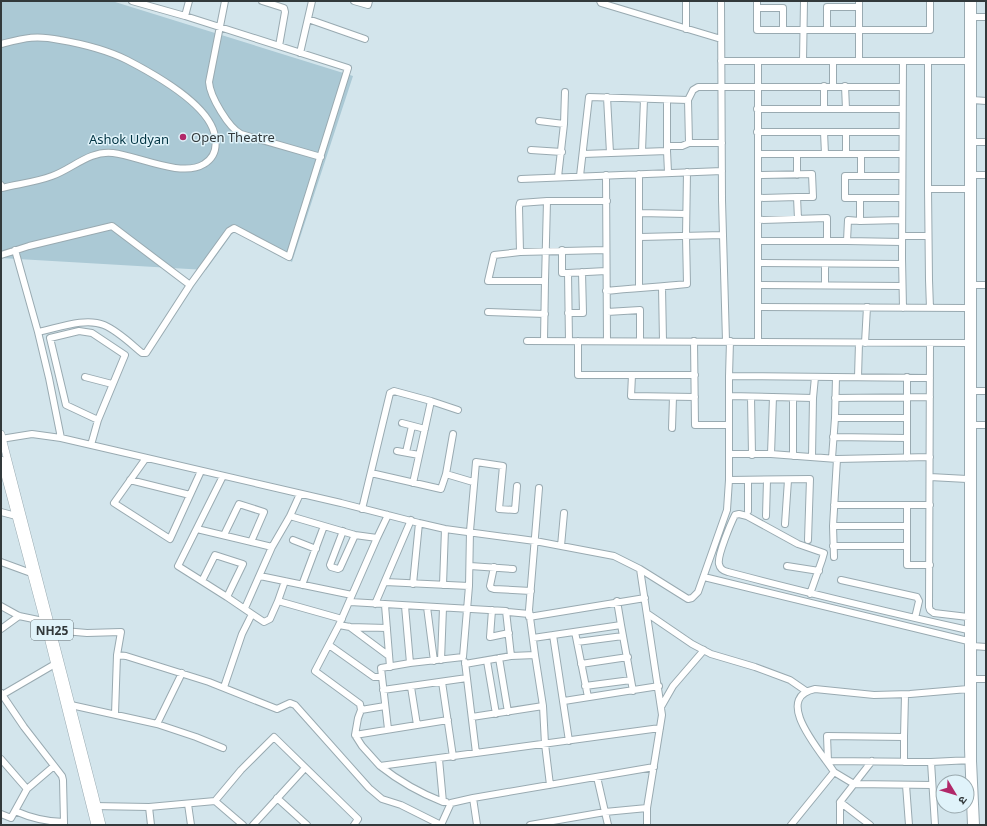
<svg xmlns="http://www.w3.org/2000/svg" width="987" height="826" font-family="'Noto Sans','Noto Sans Devanagari',sans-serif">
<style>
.green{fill:#abc9d5}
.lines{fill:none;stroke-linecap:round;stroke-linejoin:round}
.minor-casing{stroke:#99aab1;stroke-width:8}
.major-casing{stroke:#99aab1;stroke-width:8}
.minor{stroke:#fff;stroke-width:6}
.major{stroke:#fff;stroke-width:7}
.poi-dot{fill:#b12869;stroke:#e0f3fa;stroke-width:1.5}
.labels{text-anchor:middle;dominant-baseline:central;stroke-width:3;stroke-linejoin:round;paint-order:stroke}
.shield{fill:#e0f3fa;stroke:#667174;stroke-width:1}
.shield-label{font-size:12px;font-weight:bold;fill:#32393b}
.poi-label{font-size:13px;fill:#32393b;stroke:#e0f3fa;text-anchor:start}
.park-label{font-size:13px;fill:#003342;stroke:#e0f3fa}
</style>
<rect width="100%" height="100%" fill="#d3e5ec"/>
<path class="green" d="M1,1H112L353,76L292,262L234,231L206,270L1,258Z"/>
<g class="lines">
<g class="minor-casing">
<path id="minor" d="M132,1L185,16
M225,1L209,82C210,97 229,128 241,134L321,157
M262,1L284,8L285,12L279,46
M354,1L368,5L369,1
M600,1L601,3L721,39
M686,1V29
M721,1L722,200L726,341
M757,1V30H930V1
M968,1V749L971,825
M973,1V761L976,825
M757,8H783V30
M973,17H986
M308,19L365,39
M827,29V7H859
M1,44C25,38 35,35 60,40C83,44 107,50 127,60C154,74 211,105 215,137C217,148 214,158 204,164C182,178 138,156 113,153C90,150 72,169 52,176C36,182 18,184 2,188L1,185
M300,53L312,1
M721,61H967
M758,61V342
M803,61L804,1
M833,61V86
M859,61V1
M903,61L902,258L903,308
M928,61V189H967
M824,86V109
M845,86L846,109
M607,97L610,153
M667,100V146H682L689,143H722
M688,100L693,90L698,87H902
M973,100L986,101
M757,109H902
M539,121L564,124
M757,132H902
M824,132L825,154
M970,142H986
M531,150L562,152
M642,151L644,99
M667,151L668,172
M583,154L667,151V146
M758,154H902
M846,154V132
M861,154V176
M606,175L607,341
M758,175L812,174L813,197H797
M797,175V154
M973,175H986
M580,176L589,97L688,100L689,143
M902,176H845V198H902
M558,177L564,124L565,92
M521,179L722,171
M928,189L929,280L930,308
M759,198L797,197L798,219
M860,198V221L902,220
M640,213L686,214
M758,220L827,218V241
M860,221L848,220L847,241L902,242
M902,236H928
M640,237L723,235
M758,241H847
M15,250L38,332L49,378L61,438
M562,250V273H568
M520,252L519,207L520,203L547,201H607
M1,255L29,246L112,226L190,285L229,231L234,228L289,257L348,68L185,16L189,1
M758,263L902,264
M545,281L547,201
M758,285L902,286
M825,285V264
M970,285H986
M639,287V174
M662,287L663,341
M606,291C633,288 660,287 687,284L686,236L687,172
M758,307L967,308
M488,312L545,314
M607,312L640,310V341
M568,313H583L582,272
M38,332C58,328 85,317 104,325C118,331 130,343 142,353H146L190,285
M544,340L545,281H488L494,255L520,252L606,250
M527,341L967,343
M569,341L568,273L606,271
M578,341V375H695
M694,341L695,425H729
M865,343L867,307
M930,343L929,607L930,610L934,613L968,617
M632,375L631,396L695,397
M729,376L930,378
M85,377L112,384
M858,377L859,343
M970,391H986
M729,396L813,398L815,377
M751,397L752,455
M793,398V456
M835,398L930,397
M431,401L458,410
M835,418H907
M402,423L425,429
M970,425H986
M672,428L673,397
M833,437L907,438
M1,439L32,434L61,438L341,503L419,523L445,529L535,541L614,556L640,569L662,715L647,808V825
M91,445L98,420L125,355L92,333L79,331L50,338L66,405L98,420
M397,451L419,455
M406,452L412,426
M729,454H771L837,459L930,457
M771,454L773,397
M812,457L813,398
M146,458L114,503L170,539L201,471
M832,458L835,418L836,377
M907,458V377
M371,473L441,489L446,474L453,434
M446,474L473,482
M223,476L178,566L227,597L252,614L242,634L224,687
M930,477L967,479
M130,480L190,495
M729,480L810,479L808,540
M834,505H930
M907,505V565H930
M362,509L390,393L394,391L431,401L413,483
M748,511V480
M1,512L16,516
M290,516L355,535L377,538L388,515
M766,516L767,480
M785,524L788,480
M833,526H907
M197,529L272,547L290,516L300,494
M343,531L330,565L331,567L338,569L340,568L355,535
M224,535L239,504L264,512L251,542
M293,540L316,549
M561,546L564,513
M833,546H907
M834,557L833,526L837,459
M1,562L31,573
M470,566L513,569
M787,566L819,571
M494,567L490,586L491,588L494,589L531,591
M640,569L688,599L692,598L698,592L727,510L729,480V376L730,341
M260,576L352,595L377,538
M704,577L968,641
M841,580L917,597L919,601L915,618
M202,581L215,555L243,564L227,597
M285,581L278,601L342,619
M385,582L469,586
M413,584L419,523
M302,585L324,526
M443,585L445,529
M810,594L822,560L824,553L798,544L747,516L739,514L735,515C731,523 717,556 719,564C720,569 723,571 728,572C808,593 888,612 968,630
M352,595L339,625L315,671L360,704L361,710L358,718L355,735L362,746L380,766L660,728
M617,601L621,625
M350,602L506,611L511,656
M375,604L411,520
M385,605L390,667
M1,606L19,616L48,622
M405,606L410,663
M427,607L434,661
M245,608L272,547
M492,610L490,637L509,633
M507,612L529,614
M252,614L264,622L270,619L278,601
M648,614L692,644L711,654L755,667L790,680L806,691
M529,617L645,598
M339,625L350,627L387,628
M350,627L389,656
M1,629L19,616
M49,632L64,631L87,633L121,632L117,655L126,656L209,682L277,709L290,703L295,705L369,788L382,799L401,805L441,825
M575,632L588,697
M553,635L569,741
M533,638L621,625L633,691
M577,642L623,636
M329,645L374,677H382
M973,646L986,647
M535,655L529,610L539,488
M499,658L508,712
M441,660L443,608
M487,661L496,714
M465,662L476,753
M465,664L511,656L535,655L543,706L545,744L550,785
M581,664L628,657
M970,679H986
M442,682L453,757
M585,686L631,680
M411,687L417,725
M383,690L467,678
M1,693L24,727L62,776L63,780L64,822
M2,695L55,664
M564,701L659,686
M71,705L157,724L196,737L223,748
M661,707L673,686L704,650
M361,710L385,706
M115,714L117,655
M472,717L543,706
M157,724L182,673
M388,729L381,668L410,663L463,657L469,586L470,531L476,462L503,466L499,509L515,510L517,486
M355,735L448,720
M904,737L905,695
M1,759L27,789L54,766
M439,759L443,802H446
M904,762V737L827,736L828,761L931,762L971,760
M931,762L935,825
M380,766C399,781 420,793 443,802
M834,772L854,784L932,785
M597,777L608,825
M906,785L909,825
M277,798L307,825
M473,798L654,767
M215,801L241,770L274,737L358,819L354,825
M840,802L870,825
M188,804L191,825
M93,806L149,807L151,825
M149,807L215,801L243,825
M15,811C31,818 46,822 64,822V825
M1,814L11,818L27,789
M253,825L305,768
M441,825L451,803L473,798L477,825
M530,825L605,812L647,808
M791,825L834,772C823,754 771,698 815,689L874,695L910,694L968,689
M840,825V802L872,761"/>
</g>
<g class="major-casing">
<path id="major" d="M1,434L94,793L102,825
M1,460L44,621L95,825"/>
</g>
<use href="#minor" class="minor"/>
<use href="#major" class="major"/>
</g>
<circle class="poi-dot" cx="183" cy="137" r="4"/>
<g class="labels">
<rect class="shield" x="31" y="620" width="42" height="20" rx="3"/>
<g class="shield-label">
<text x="52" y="630">NH25</text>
</g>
<g class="poi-label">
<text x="191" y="137">Open Theatre</text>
</g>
<g class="park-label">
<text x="129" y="139">Ashok Udyan</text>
</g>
</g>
<rect width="987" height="826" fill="none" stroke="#32393b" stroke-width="4"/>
<g transform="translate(955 794) rotate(128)"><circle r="19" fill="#e0f3fa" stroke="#9aa9ae"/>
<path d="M0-3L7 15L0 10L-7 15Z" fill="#b12869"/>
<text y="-6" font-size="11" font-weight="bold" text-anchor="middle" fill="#32393b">उ</text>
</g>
</svg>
